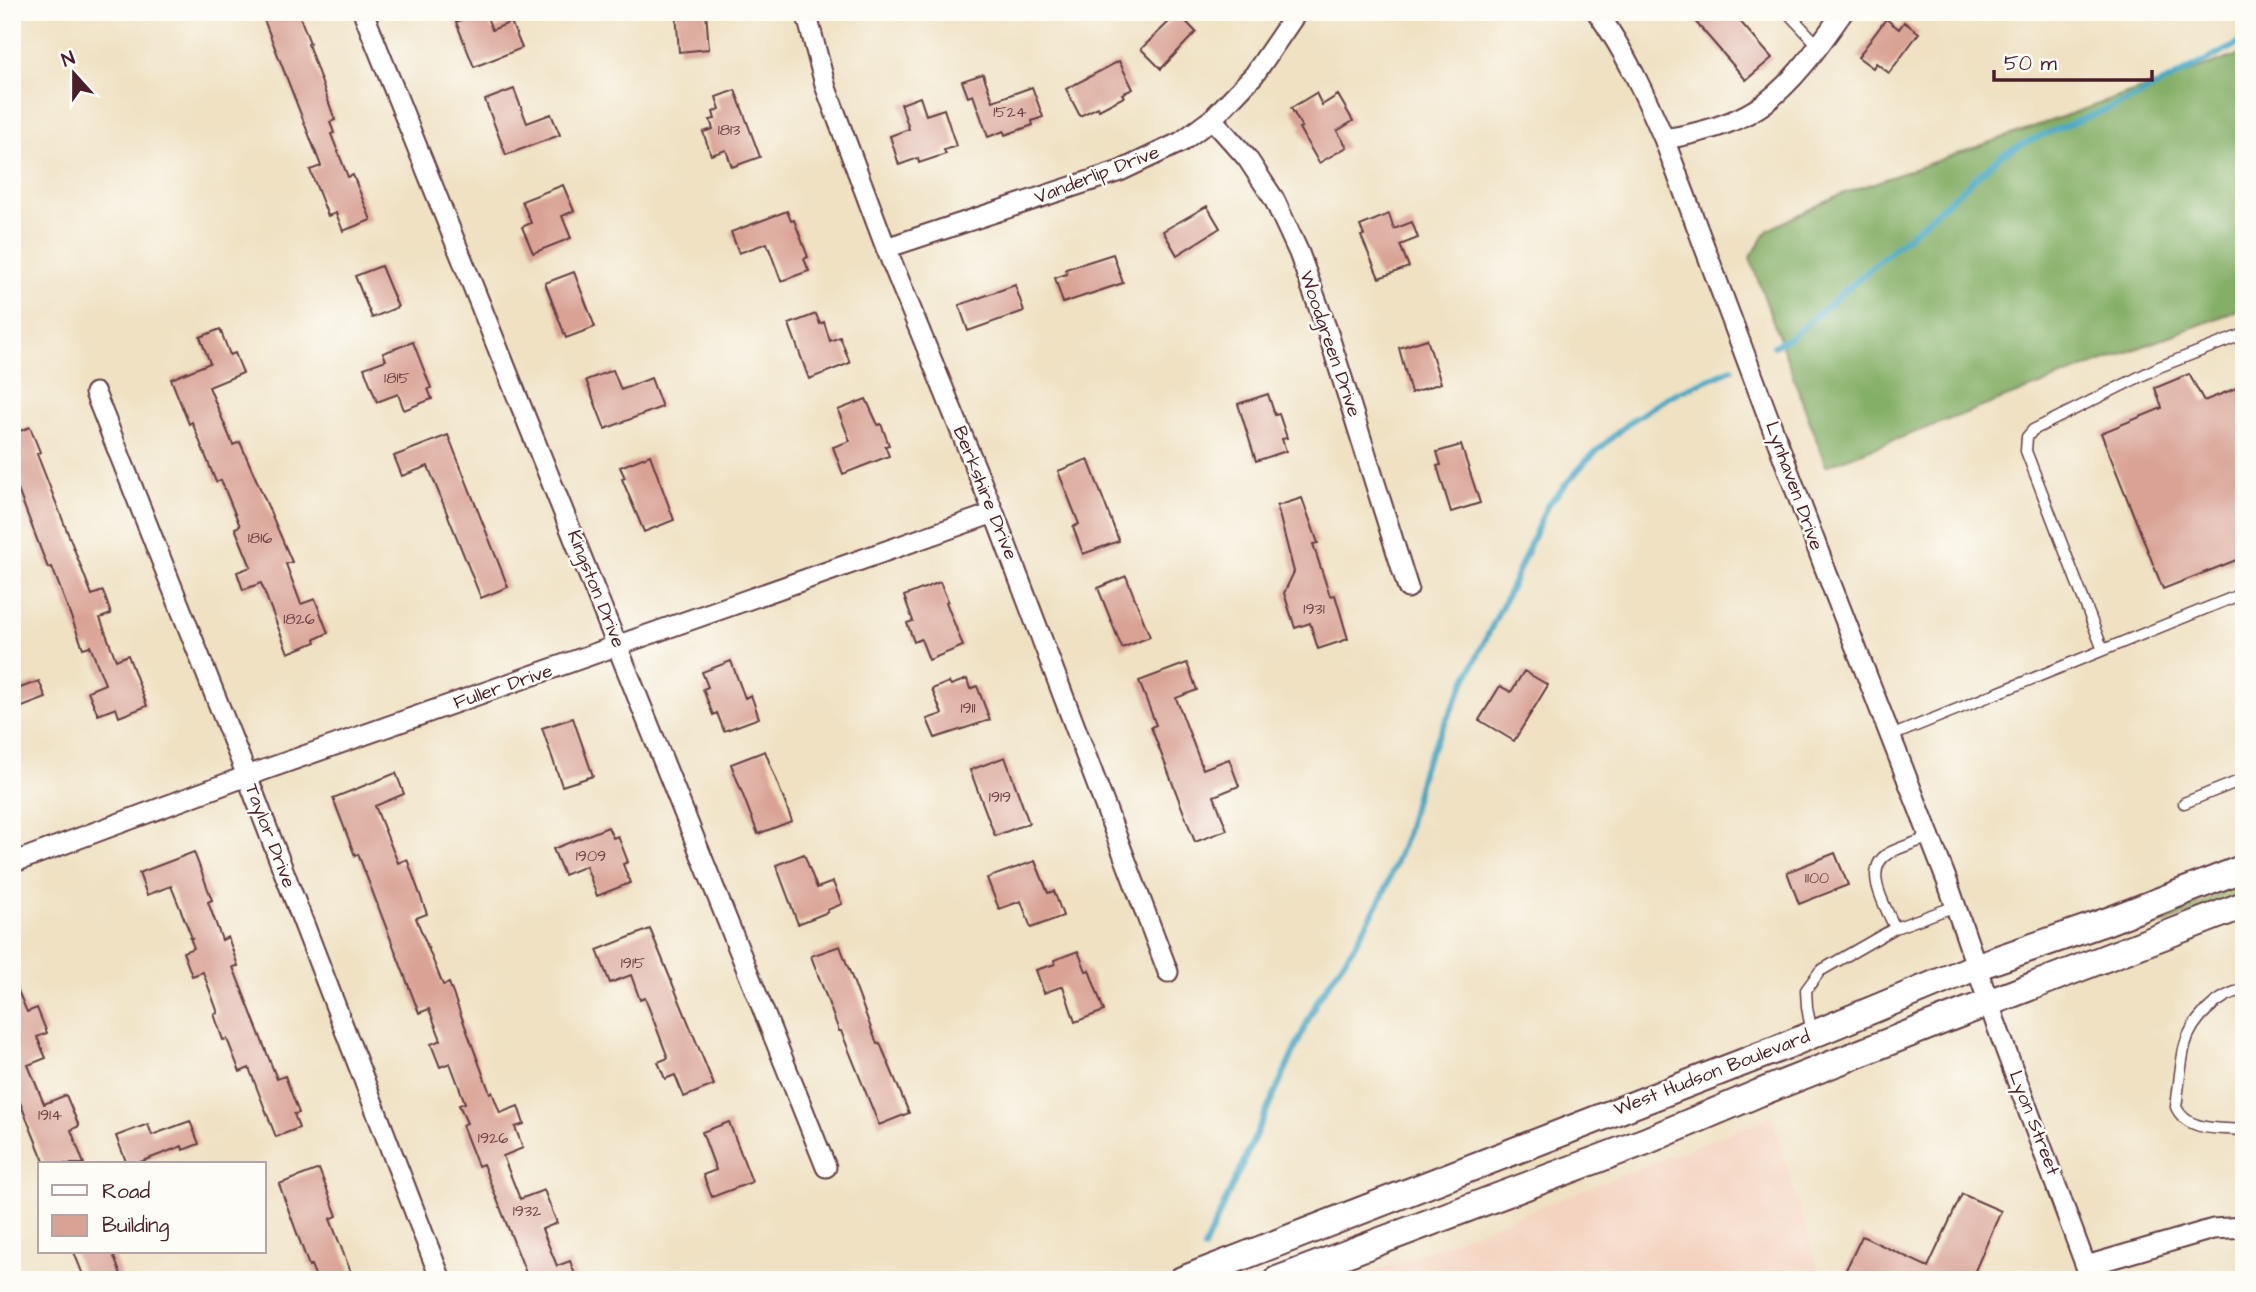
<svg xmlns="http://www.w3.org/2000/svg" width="2256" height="1292" font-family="'Architects Daughter',sans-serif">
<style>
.built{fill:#f4d3c0}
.green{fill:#a6cb75;stroke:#787550;stroke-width:2}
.forest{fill:#84af66;stroke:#676748;stroke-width:2}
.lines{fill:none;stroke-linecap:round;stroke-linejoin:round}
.stream{stroke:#44a7c4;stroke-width:6}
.building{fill:#d9a294}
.lane-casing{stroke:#633c42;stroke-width:13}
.street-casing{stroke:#633c42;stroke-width:23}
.secondary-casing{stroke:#633c42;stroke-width:30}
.lane{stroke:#fff;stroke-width:10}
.street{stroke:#fff;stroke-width:19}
.secondary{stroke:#fff;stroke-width:26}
.labels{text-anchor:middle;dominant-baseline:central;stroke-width:5;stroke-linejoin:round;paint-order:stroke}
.number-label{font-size:16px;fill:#6e4045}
.street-label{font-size:19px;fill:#4a1f2b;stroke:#fdfcf7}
</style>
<rect width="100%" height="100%" fill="#fdfcf7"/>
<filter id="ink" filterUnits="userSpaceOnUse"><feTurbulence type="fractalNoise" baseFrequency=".0143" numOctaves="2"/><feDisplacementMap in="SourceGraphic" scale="14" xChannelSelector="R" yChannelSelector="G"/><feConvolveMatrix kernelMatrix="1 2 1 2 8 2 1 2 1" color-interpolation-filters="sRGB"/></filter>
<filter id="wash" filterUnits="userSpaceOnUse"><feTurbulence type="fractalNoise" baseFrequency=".00686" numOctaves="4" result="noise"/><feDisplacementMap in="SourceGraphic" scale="28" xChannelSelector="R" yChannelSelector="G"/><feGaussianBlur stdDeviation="1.57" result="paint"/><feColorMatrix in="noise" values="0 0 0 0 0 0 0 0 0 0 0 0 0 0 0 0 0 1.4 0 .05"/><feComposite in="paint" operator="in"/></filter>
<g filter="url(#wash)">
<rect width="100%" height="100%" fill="#efe1c2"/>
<path class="built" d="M1772,1116L1822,1280H1353Z"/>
<path class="green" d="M2244,884V892L2160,925V922Z"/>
<path class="forest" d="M2244,53V308L1826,466L1750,258L1768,230L1834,197Z"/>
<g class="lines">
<path class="stream" d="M1774,346L1793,336L2002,155L2031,140L2133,99L2244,41
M1204,1248L1317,1001L1356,943L1384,893L1406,835L1423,768L1513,583L1547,506L1587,460L1627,424L1668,397L1732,369"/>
</g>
<g id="blocks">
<path class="building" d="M261,12H298L310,43L308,44L335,120L330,122L334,133L331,134L348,177L353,175L371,220L343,231L336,213L328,216L310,170L321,166Z
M480,12H485L492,30L511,22L522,48L474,67L456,22Z
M676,12H706L709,49L679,52Z
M1687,12H1732L1772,58L1746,80Z
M1178,13L1196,32L1161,69L1141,49Z
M1886,19L1899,29L1904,22L1919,33L1889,73L1876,63L1873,68L1858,57Z
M1119,61L1133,89L1122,94L1124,97L1099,110L1098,107L1080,116L1066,89Z
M983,74L993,101L1032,87L1043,117L1032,121L1033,125L1005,135L1004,131L988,137L973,95L968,97L962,81Z
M514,89L527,123L551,114L560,135L506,155L485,100Z
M735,90L760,157L732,167L726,150L711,155L703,132L713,129L710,120L715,119L713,112L720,109L716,97Z
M1316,93L1322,105L1338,95L1353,121L1337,131L1347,147L1319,163L1299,128L1302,127L1291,108Z
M920,97L926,115L944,109L956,146L944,150L946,154L919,163L918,158L899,165L890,136L909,129L901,104Z
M563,185L574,211L562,216L571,238L533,253L522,227L531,223L522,201Z
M1207,206L1220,228L1177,255L1163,231Z
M787,211L791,221L794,220L808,257L804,259L809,271L781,281L767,243L739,253L731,232Z
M1389,214L1394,229L1412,222L1418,238L1400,245L1409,267L1379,278L1361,236L1364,235L1360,226Z
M1113,254L1123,283L1063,303L1055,278L1067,274L1066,269Z
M381,266L398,307L372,318L355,276Z
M574,272L595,327L566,338L545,283Z
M1015,285L1024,311L968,331L959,305Z
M816,314L820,324L824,322L830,341L840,337L850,363L809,379L789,324Z
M220,329L230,355L235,353L243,373L209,387L233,445L240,442L292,562L286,564L301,604L315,599L328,633L315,639L316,642L288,653L261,583L243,590L237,572L251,567L235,528L240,526L221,480L216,482L192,422L189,424L171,379L210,363L200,337Z
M1427,339L1441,383L1411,393L1399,348Z
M413,342L431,388L428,389L432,399L404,410L398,394L377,402L364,368L386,360L383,353Z
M613,370L621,390L651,378L662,407L605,429L586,380Z
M2189,374L2204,401L2244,385V557L2163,589L2101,433L2162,408L2155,388Z
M1268,394L1275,415L1279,414L1287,438L1282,439L1286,451L1256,461L1238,404Z
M866,399L878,425L881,424L889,445L885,446L889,456L843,474L833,447L850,441L838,410Z
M30,427L40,452L37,454L92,595L103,591L111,614L100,618L116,660L128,655L147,706L119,717L116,708L98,715L88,691L105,684L90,646L83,648L52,567L48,568L18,490L12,493V434Z
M448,435L508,587L481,598L428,466L402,476L394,456Z
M1461,445L1480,503L1451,512L1437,466L1441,465L1437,452Z
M650,455L674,520L644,532L622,479L625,478L620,467Z
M1088,459L1119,541L1083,554L1073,527L1079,524L1058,471Z
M1302,498L1318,543L1313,544L1330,596L1335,595L1348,639L1318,649L1310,623L1295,628L1284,593L1294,572L1277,506Z
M1126,576L1150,637L1122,648L1098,588Z
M940,582L948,601L946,602L963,646L929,660L921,639L914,642L907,623L913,621L904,596Z
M731,661L745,698L751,695L759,718L724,731L717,713L713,715L703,689L708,687L702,672Z
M1187,663L1197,690L1176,698L1203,769L1229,759L1239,786L1214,796L1227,830L1195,842L1151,727L1156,725L1139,681Z
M1524,671L1548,685L1514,741L1479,720L1500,686L1511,692Z
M967,679L970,689L977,686L990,720L935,738L927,719L942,714L932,689L949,682L951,685Z
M39,681L46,698L17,709L12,698V691Z
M573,718L593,776L562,786L542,728Z
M765,751L792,821L758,834L731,764Z
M1005,757L1029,823L995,836L970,770Z
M396,773L404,794L375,806L398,863L407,859L427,914L416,918L443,985L449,983L490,1093L492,1092L500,1113L518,1106L524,1124L515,1127L523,1148L503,1156L520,1199L544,1190L557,1223L542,1229L557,1266L570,1261L577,1280H526L528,1278L483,1164L478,1166L462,1125L467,1123L459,1105L465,1103L450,1063L440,1067L431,1044L441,1040L429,1009L419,1013L358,854L355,856L333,798Z
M608,827L613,838L618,836L628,862L623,864L630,883L597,896L586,866L564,875L553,849Z
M194,852L212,900L208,902L222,940L228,937L238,966L233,967L277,1079L285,1076L299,1113L294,1114L299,1128L276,1137L249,1068L240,1072L227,1039L223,1040L214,1014L218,1013L203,972L192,976L183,952L194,948L190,938H192L171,886L147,895L139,873Z
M1835,853L1848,885L1799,904L1787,872Z
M804,854L817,888L833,882L842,904L827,910L828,912L798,924L776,865Z
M1035,861L1048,893L1054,891L1063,916L1031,928L1021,901L999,909L987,878Z
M650,929L714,1085L684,1097L675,1075L665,1079L658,1062L668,1058L645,998L640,1000L631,975L610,983L597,950Z
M840,946L877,1044L880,1043L909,1113L879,1125L841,1031H839L811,956Z
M1078,951L1086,971L1089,970L1104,1011L1075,1022L1063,986L1044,993L1036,970L1055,964L1054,960Z
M12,977L27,1012L37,1008L47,1033L37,1037L46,1058L28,1065L44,1104L66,1095L79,1126L71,1130L84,1164H45L12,1083Z
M190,1121L199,1144L183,1150L182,1146L135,1164H127L116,1136L148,1124L152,1135Z
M729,1122L752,1182L712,1197L703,1175L716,1170L702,1132Z
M319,1169L337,1216L330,1219L354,1280H317L311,1265L309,1266L279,1184Z
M1962,1194L2001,1211L1971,1280H1841L1862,1236L1928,1267Z
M74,1252H112L123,1280H85Z"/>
</g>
</g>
<g filter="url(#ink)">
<use href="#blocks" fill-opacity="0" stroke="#633c42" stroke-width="2"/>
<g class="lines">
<g class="lane-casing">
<path id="lane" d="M1787,12L1818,45
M2103,650L2026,451L2027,437L2033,430L2159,367L2244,334
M1891,736L2244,593
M2184,803L2244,779
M1895,928C1886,907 1861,869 1889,853C1901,847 1917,842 1930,837
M2244,990C2218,994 2191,1021 2185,1045C2180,1065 2179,1087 2176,1107C2187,1132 2220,1128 2244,1130
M1812,1034L1807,1007L1806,990L1820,971L1895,928L1956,906"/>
</g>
<g class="street-casing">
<path id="street" d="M363,12L826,1167
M806,12L826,88L886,248L994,513L1168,972
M1597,12C1625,51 1645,95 1664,139L1824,566L1947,881L1995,1021L2091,1280
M1212,119L1247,158L1274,199L1299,253L1327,330L1408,588
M1664,139C1696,134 1729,126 1756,109C1790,88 1820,45 1843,12
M886,248L1120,171L1181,142L1212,119L1254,75L1297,12
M95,393L247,776L441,1280
M12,863L247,776L994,513
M2086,1266L2213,1229L2244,1227"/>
</g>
<g class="secondary-casing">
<path id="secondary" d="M1182,1280L1785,1046L1978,966L2108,921L2244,868
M1277,1280L1646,1141L1759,1093L1949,1018L2244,905"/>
</g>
<use href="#lane" class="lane"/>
<use href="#street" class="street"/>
<use href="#secondary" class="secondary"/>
</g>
</g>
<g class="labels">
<g class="number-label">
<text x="1010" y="112">1524</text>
<text x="729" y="130">1813</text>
<text x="397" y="378">1815</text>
<text x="260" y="538">1816</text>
<text x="1314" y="609">1931</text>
<text x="299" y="619">1826</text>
<text x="968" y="708">1911</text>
<text x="1000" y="797">1919</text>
<text x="591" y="856">1909</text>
<text x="1817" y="878">1100</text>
<text x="633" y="963">1915</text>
<text x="50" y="1115">1914</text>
<text x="493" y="1138">1926</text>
<text x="527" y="1211">1932</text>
</g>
<g class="street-label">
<text transform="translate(1097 175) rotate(-21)">Vanderlip Drive</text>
<text transform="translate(1330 344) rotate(71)">Woodgreen Drive</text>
<text transform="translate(1794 486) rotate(70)">Lynhaven Drive</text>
<text transform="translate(985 493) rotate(68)">Berkshire Drive</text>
<text transform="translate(596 589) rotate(68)">Kingston Drive</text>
<text transform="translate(503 687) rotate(-19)">Fuller Drive</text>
<text transform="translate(270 836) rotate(69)">Taylor Drive</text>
<text transform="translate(1712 1073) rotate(-21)">West Hudson Boulevard</text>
<text transform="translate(2034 1123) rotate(69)">Lyon Street</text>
</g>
</g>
<rect width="2256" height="1292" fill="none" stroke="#fdfcf7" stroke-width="42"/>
<rect x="38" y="1162" width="228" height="91" fill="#fdfcf7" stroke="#b5a4a5" stroke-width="2"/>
<rect x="52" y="1185" width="35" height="10" fill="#ffffff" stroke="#b5a4a5" stroke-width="2"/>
<text x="102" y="1198" font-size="21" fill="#4a1f2b">Road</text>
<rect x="52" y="1215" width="35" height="21" fill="#d9a294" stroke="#b5a4a5" stroke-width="2"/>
<text x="102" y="1232" font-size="21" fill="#4a1f2b">Building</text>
<g transform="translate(74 74) rotate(339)" stroke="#fdfcf7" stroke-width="5" paint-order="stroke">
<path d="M0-5L12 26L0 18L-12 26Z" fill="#4a1f2b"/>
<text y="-10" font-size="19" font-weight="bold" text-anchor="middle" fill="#4a1f2b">N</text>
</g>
<path d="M1994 70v10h158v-10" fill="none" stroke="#4a1f2b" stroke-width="3.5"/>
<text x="2004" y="70" font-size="21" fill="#4a1f2b" stroke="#fdfcf7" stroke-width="5" paint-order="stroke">50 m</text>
</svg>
